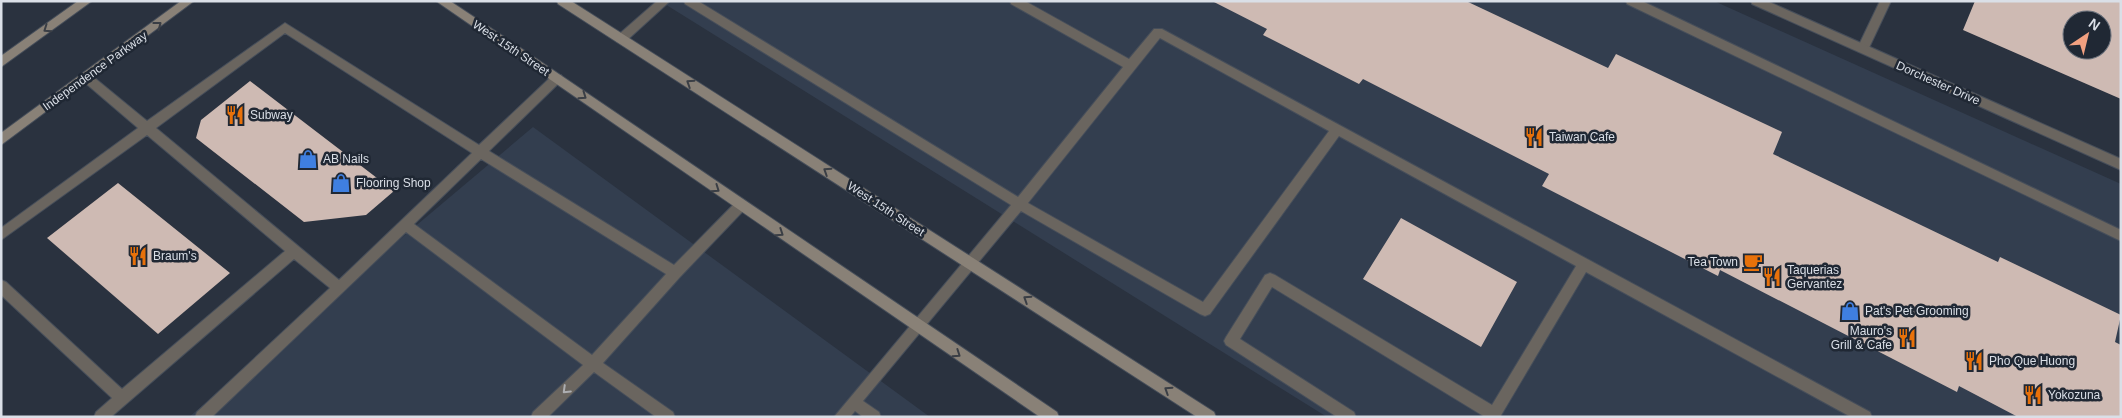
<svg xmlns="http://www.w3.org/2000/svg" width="2122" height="418" font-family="Arial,sans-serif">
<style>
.built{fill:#333e4f}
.building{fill:#cebab3;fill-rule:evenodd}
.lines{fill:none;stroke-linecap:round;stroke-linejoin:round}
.lane-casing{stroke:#464e5a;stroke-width:2}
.street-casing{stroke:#464e5a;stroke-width:2}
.secondary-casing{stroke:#464e5a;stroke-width:2}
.lane{fill:#6a655f;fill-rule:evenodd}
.street{fill:#6a655f;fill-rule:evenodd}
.secondary{fill:#898177;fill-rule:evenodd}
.oneway{stroke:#3a3e45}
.oneway2{stroke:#adaeb1}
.labels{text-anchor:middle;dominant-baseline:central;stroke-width:5;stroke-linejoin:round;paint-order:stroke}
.street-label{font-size:12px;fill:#dadfe7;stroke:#202834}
.poi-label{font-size:12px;fill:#dadfe7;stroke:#202834;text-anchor:start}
</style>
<rect width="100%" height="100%" fill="#2a323f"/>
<path class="built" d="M660,1H1714L2121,184V417H1327Z
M533,127L930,417H189Z"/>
<path class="building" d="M1212,1H1466L1608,68L1616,54L1782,132L1773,154L1998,262L2000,257L2121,315L2115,342L2121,345V417H2018L1959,386L1957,392L1720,270L1718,276L1542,186L1549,174L1363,79L1359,84L1263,35L1267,29Z
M1975,1H2121V99L1963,30ZM2072,20H2102V50H2072Z
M250,81L394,191L366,215L304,222L196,138L201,120Z
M118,183L230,273L158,334L47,238Z
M1401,218L1517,282L1481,347L1363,279Z"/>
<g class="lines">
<g class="lane-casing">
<path id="lane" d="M657,1H670L625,42H617L615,39L617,36Z
M684,1H698L1018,197L1123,67L1011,4L1010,1H1025L1129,59L1154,29H1162L1870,412L1872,417H1851L1586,272L1500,417H1485L1272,287L1240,339L1354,412L1356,417H1337L1226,345L1224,341L1226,337L1265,275L1270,273L1275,275L1492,405L1576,266L1339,136L1210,314L1205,316L1200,314L1021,211L863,401L879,412L881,417H863L855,411L850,417H834L1011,205L685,4ZM1160,38L1329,131L1203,302L1028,203Z
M1626,1H1642L2121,230V241L1627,4Z
M1880,1H1891L1867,52H1859L1857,49Z
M285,23L479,145L553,75H561L563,78L561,81L489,151L674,265L736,202L740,201L744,202L746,206L744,210L680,277L603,363L673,412L675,417H656L594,372L548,417H531L533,412L583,365L406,232L212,417H195L197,412L330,288L294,259L111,417H94L96,412L112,398L1,295V280L6,282L122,389L285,251L147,135L1,240V228L138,128L83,81L81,78L83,75H91L147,121ZM285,33L472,153L339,280L156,128ZM481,159L666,274L592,355L414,224Z"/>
</g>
<g class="street-casing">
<path id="street" d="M1751,1H1767L2121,159V170L1752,4Z"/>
</g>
<g class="secondary-casing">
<path id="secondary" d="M78,1H92L1,67V56Z
M181,1H194L1,145V133Z
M436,1H450L522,49L1057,412L1059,417H1040Z
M557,1H571L1214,412L1216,417H1197L558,4Z"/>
</g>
<use href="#lane" class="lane"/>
<use href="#street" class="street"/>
<use href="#secondary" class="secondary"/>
</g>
<defs><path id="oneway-chevron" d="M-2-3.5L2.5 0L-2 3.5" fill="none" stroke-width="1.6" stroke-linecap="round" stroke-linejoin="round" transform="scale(1.25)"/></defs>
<g class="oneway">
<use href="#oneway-chevron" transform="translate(158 25) rotate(-37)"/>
<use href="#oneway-chevron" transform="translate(47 29) rotate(145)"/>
<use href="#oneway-chevron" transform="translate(690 83) rotate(-147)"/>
<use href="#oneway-chevron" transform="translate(583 96) rotate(35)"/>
<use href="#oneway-chevron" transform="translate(827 171) rotate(-147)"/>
<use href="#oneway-chevron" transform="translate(716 189) rotate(35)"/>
<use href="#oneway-chevron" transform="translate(780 233) rotate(34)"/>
<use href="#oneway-chevron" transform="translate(1027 299) rotate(-147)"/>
<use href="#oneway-chevron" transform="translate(957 354) rotate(34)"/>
<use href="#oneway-chevron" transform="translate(1168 390) rotate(-147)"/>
</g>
<use class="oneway2" href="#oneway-chevron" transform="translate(566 390) rotate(136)"/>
<defs>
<g id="restaurant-bare" transform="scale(1.5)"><path d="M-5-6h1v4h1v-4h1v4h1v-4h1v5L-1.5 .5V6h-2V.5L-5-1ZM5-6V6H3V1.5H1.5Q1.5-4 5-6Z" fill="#e8710a" stroke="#202834" stroke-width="2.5" paint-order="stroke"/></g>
<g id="shop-bare" transform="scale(1.5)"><path d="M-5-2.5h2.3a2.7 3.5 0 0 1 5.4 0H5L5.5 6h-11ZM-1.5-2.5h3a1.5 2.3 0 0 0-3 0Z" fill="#3f7fe0" stroke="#202834" stroke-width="2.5" paint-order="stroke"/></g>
<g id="cafe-bare" transform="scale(1.5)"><path d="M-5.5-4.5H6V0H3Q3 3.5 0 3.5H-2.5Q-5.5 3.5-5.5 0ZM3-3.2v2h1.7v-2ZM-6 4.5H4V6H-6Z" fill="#e8710a" stroke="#202834" stroke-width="2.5" paint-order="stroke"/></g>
</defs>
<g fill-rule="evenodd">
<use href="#restaurant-bare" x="235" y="115"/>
<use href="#restaurant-bare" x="1534" y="137"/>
<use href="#shop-bare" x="308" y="159"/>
<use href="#shop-bare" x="341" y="183"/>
<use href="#restaurant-bare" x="138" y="256"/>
<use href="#cafe-bare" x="1753" y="262"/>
<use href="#restaurant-bare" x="1772" y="277"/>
<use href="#shop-bare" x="1850" y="311"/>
<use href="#restaurant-bare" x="1907" y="338"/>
<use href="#restaurant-bare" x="1974" y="361"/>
<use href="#restaurant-bare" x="2033" y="395"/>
</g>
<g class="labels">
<g class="street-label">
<text transform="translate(511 48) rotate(34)">West 15th Street</text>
<text transform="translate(95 71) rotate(-36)">Independence Parkway</text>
<text transform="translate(1938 83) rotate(24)">Dorchester Drive</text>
<text transform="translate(886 209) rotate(33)">West 15th Street</text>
</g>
<g class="poi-label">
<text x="250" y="115">Subway</text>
<text x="1549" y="137">Taiwan Cafe</text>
<text x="323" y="159">AB Nails</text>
<text x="356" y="183">Flooring Shop</text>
<text x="153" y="256">Braum's</text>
<text x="1738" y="262" text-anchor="end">Tea Town</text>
<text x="1787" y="270">Taquerias<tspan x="1787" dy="14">Gervantez</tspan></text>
<text x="1865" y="311">Pat's Pet Grooming</text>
<text x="1892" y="331" text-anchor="end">Mauro's<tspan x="1892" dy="14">Grill &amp; Cafe</tspan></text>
<text x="1989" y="361">Pho Que Huong</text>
<text x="2048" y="395">Yokozuna</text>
</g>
</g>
<rect width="2122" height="418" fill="none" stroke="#dadfe7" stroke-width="5"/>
<g transform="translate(2087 35) rotate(35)"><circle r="24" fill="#202834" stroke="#6a717c"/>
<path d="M0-4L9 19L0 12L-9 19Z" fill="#f2a080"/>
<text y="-8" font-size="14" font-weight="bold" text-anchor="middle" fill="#dadfe7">N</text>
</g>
</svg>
